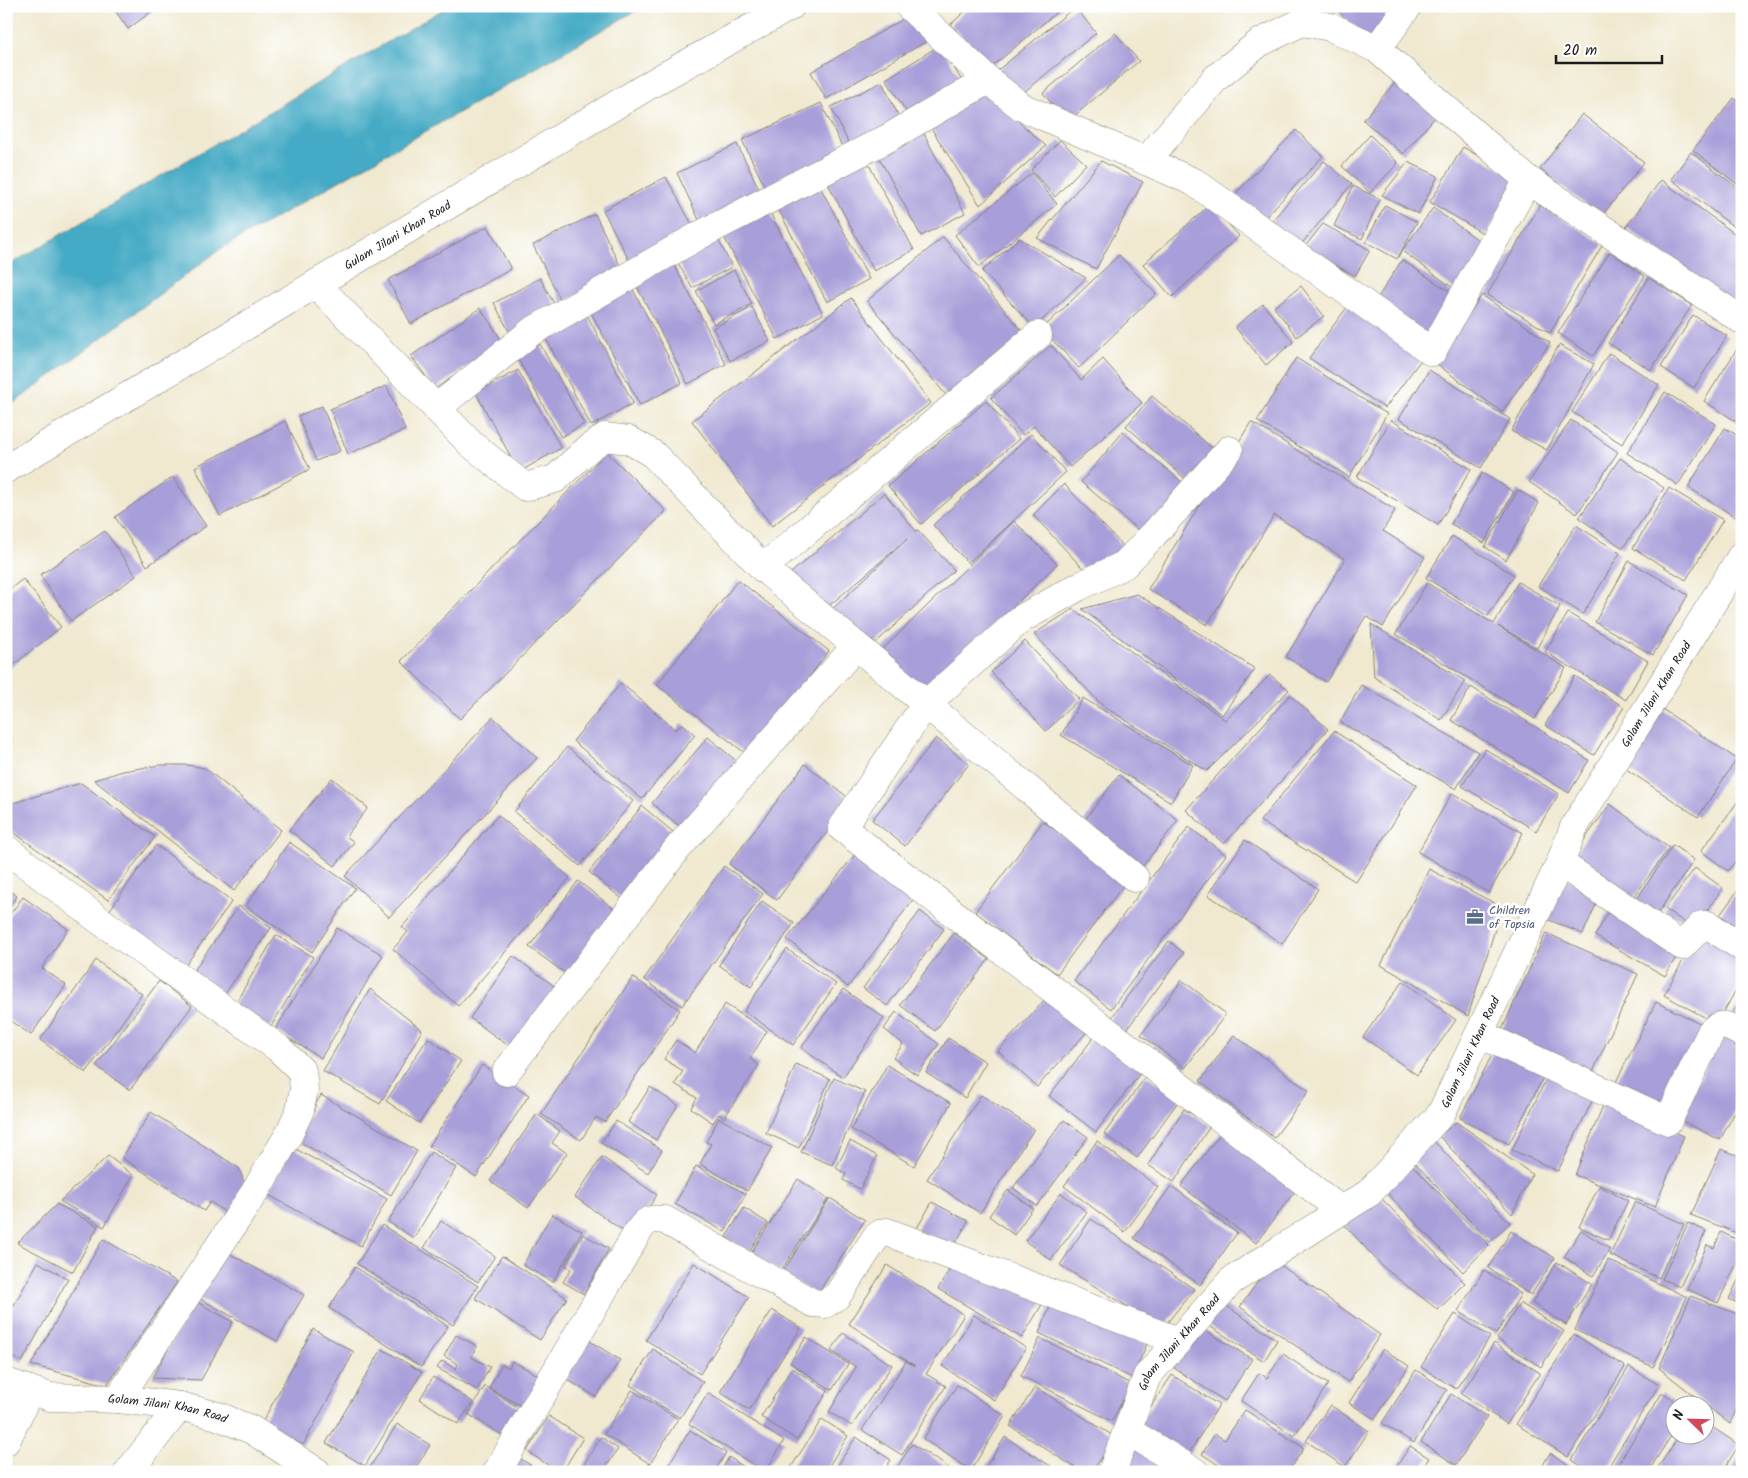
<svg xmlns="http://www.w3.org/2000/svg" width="1748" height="1478" font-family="Kalam,sans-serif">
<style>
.water{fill:#45aac5;stroke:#306370}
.building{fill:#a89ed9}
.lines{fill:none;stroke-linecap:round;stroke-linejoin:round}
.street-casing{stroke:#868276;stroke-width:29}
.secondary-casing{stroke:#868276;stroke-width:29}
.street{stroke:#fff;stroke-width:28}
.secondary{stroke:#fff;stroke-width:28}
.labels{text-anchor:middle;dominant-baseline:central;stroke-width:5;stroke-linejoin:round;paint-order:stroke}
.street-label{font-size:12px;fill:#1c1c1c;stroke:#fff}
.service-label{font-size:12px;fill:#4e5e75;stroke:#fff;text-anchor:start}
</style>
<rect width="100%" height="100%" fill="#fff"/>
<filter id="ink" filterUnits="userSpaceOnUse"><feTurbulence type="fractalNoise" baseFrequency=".02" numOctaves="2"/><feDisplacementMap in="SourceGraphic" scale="10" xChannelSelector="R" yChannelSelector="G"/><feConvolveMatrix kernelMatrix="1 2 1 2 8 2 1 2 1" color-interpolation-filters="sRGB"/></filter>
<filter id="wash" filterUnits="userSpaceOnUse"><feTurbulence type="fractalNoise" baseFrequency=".0096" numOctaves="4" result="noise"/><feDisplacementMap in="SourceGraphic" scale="20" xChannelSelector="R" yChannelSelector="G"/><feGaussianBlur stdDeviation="1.12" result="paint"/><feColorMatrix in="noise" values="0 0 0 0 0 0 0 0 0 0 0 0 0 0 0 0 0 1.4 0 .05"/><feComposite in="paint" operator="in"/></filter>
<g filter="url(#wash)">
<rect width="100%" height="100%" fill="#f0e9d0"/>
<path class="water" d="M449,6H644L219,250L6,409V267Z"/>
<g id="blocks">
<path class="building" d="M112,6H159L128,29Z
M971,6H1064L989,69L951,24Z
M1334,6H1390L1397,15L1366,42Z
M1075,7L1096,33L1019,96L998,70Z
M912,14L927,41L826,99L811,72Z
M1115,33L1139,61L1067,122L1043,93Z
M940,45L967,89L912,121L886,79Z
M1396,81L1436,116L1403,154L1363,120Z
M882,82L904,127L853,152L831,107Z
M981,88L1046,146L980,205L931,128Z
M1734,98L1742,104V188L1693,150Z
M821,103L846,155L768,193L742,140Z
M1582,114L1644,162L1601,217L1540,169Z
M920,126L965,213L921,236L875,150Z
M1296,130L1323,156L1261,222L1234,195Z
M1370,135L1398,163L1370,193L1342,166Z
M1060,140L1086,164L1055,197L1031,170Z
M737,144L763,197L702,226L677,173Z
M1463,147L1518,179L1486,235L1430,202Z
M1691,152L1742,191V233L1671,179Z
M866,159L914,250L874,271L826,180Z
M1101,161L1143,182L1096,269L1037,238Z
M1324,161L1352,184L1298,248L1270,223Z
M1408,162L1438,176L1418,214L1382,195Z
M1032,173L1057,204L979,267L955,235Z
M666,177L695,230L631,264L603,210Z
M1661,180L1742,239V309L1740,311L1626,227Z
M817,181L869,279L827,302L775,203Z
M1353,186L1380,199L1362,239L1334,226Z
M1211,204L1239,236L1172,297L1143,264Z
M1385,205L1417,222L1397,259L1366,242Z
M1540,205L1603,244L1550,333L1487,295Z
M767,207L823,314L777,339L721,231Z
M1433,208L1487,246L1456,290L1402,251Z
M595,214L623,272L562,303L533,245Z
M1323,224L1370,250L1355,276L1304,248Z
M488,226L511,269L411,324L388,280Z
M717,237L732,267L692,288L676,259Z
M943,237L1027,337L951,401L867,301Z
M1019,238L1086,278L1034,328L982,271Z
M1610,252L1645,276L1593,356L1558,333Z
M1119,255L1156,294L1079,368L1042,329Z
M671,259L726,364L688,384L633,279Z
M1402,260L1455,295L1426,340L1373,305Z
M734,270L752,304L714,324L696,291Z
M540,278L557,309L511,335L494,303Z
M1649,278L1692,305L1651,370L1608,343Z
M630,284L682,383L640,405L588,307Z
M1301,286L1324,316L1297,337L1274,307Z
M1482,295L1550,343L1502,412L1435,363Z
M851,298L931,403L772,526L692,421Z
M1351,302L1423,357L1385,408L1309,358Z
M1263,304L1293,342L1266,365L1235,327Z
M752,307L770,341L730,361L713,328Z
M480,308L503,342L435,389L411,356Z
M585,311L633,403L591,426L543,333Z
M1693,315L1727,336L1694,388L1661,367Z
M1742,341V425L1704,401Z
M540,344L584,424L561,437L517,358Z
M1051,345L1081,380L1103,359L1142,403L1070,467L1034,426L1023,435L991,398Z
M1559,345L1594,364L1547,450L1511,431Z
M1609,353L1659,385L1622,444L1572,412Z
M1296,358L1387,414L1349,477L1257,421Z
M518,370L561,448L519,472L476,393Z
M1429,370L1510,419L1481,468L1399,419Z
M387,386L405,430L348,454L330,409Z
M1665,392L1716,424L1678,485L1627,453Z
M1152,396L1218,453L1191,484L1126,426Z
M986,401L1019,439L921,524L888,486Z
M322,406L340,451L316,461L298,416Z
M1391,420L1471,469L1438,525L1357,477Z
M1571,420L1618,452L1577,514L1529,482Z
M285,421L310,469L220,516L195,467Z
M1251,422L1395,510L1383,531L1425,557L1383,627L1366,616L1326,682L1286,657L1345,559L1274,515L1207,625L1148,589Z
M1725,428L1742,438V516L1740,520L1688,487Z
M1123,432L1190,489L1149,539L1081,482Z
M1031,434L1066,472L968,563L933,525Z
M607,452L666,511L460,719L401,661Z
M1620,458L1664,488L1623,548L1579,518Z
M1482,473L1514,492L1484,543L1451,524Z
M173,477L206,526L147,566L115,517Z
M1064,484L1123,546L1091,577L1033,515Z
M1669,488L1723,520L1686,580L1633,548Z
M1518,490L1539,503L1506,560L1485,547Z
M884,493L916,531L918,530L954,570L865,653L828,613L907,539L823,611L791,573Z
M1014,521L1057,564L924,694L882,650Z
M1576,525L1620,553L1583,614L1538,586Z
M105,531L136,576L71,621L40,575Z
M1452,536L1514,575L1488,616L1426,578Z
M1629,561L1688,595L1653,655L1595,622Z
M23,579L61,627L6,671V592Z
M738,580L829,651L749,756L657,685Z
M1518,582L1560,606L1537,648L1498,626L1566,668L1535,719L1396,634L1427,583L1494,624Z
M1137,594L1255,669L1222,715L1082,609Z
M1073,609L1225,720L1270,675L1289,690L1207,771L1103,706L1034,634Z
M1568,613L1648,661L1626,700L1545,652Z
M1371,624L1465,681L1441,720L1374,677Z
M1025,641L1079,699L1046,731L991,672Z
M1575,676L1624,707L1594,755L1545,725Z
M621,683L676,730L682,723L695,735L642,799L573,741Z
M1361,685L1478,752L1456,789L1340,722Z
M1471,687L1589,760L1569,793L1451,720Z
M1290,695L1328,729L1224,844L1186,810Z
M1083,698L1193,765L1171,802L1061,735Z
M1662,709L1737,759L1698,817L1623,767Z
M493,717L537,758L389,917L345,876Z
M1334,731L1417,785L1356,882L1260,821Z
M708,737L741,765L685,831L652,803Z
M936,738L969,764L905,846L872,820Z
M567,747L633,801L580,866L514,812Z
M1485,749L1559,794L1536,831L1462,786Z
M805,764L851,800L777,900L729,864Z
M160,765H187L205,768L281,830L234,891L94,780L123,771Z
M1119,775L1178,820L1143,866L1084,821Z
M332,778L368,808L346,836L354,842L335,866L289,830Z
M81,783L155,837L108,900L6,827V805Z
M1452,793L1523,833L1489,893L1418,852Z
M1742,796V852L1728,871L1701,851Z
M1610,804L1669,848L1631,901L1572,857Z
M642,806L679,837L626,902L589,872Z
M498,815L570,878L458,1006L393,949L408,932L402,927Z
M1043,821L1125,883L1057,974L975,912Z
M1189,827L1226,855L1111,1009L1074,981Z
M1245,840L1318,889L1282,944L1208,895Z
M289,842L355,888L312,952L246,906Z
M156,845L232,901L185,966L109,911Z
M1673,845L1694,860L1655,917L1634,903Z
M857,852L915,897L848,987L787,939Z
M724,866L763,894L682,1006L644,979Z
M1695,868L1723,888L1694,929L1665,909Z
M1429,869L1502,907L1468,1016L1381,965Z
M1560,876L1601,893L1583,934L1542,917Z
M578,881L617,911L569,976L529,947Z
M6,888L17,896L6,911Z
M1738,890L1742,892V931L1720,915Z
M23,897L68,929L42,968L66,985L31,1035L6,1018V920Z
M762,901L794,923L751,987L719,965Z
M239,906L271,928L224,995L192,973Z
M1610,909L1681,949L1665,976L1595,936Z
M920,911L944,929L887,1006L863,988Z
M337,928L383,955L321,1058L275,1030Z
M1700,930L1742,953V979L1717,1024L1664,995Z
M954,933L989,959L935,1031L900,1005Z
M1546,933L1638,974L1591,1076L1500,1034Z
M276,935L313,957L270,1028L233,1007Z
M1169,941L1184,953L1124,1033L1109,1021Z
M787,949L836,984L793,1045L744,1011Z
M513,956L557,988L513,1049L470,1018Z
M96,960L142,994L86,1073L40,1040Z
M633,977L680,1010L605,1122L596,1117L581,1140L541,1114Z
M1182,980L1226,1014L1185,1068L1141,1035Z
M159,981L192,1006L130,1090L96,1066Z
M1403,981L1456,1020L1417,1075L1363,1037Z
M370,989L422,1030L380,1104L323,1071Z
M843,989L884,1018L843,1077L801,1048Z
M1047,997L1086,1033L1037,1087L998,1051Z
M1742,999V1024L1730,1017Z
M1656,1002L1708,1027L1666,1111L1614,1086Z
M725,1004L767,1031L750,1059L759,1065L724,1118L719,1114L713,1123L691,1108L697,1098L675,1084L683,1071L664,1059L676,1040L695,1053Z
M896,1012L939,1044L917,1075L893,1058L903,1044L884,1029Z
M1723,1032L1742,1041V1099L1720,1140L1678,1119Z
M1097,1033L1144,1068L1096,1132L1049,1096Z
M1234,1035L1309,1091L1274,1138L1200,1081Z
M428,1038L461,1061L419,1123L386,1101Z
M948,1038L986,1062L965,1098L926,1073Z
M1497,1045L1547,1070L1509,1144L1460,1118Z
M796,1064L830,1079L799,1148L766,1133Z
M482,1065L529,1095L476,1177L429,1146Z
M887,1065L951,1103L914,1166L851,1129Z
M1552,1067L1598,1089L1558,1171L1512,1150Z
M1147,1075L1180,1099L1137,1158L1104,1134Z
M834,1078L865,1092L832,1165L801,1152Z
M650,1087L678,1105L656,1140L628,1122Z
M321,1095L417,1151L391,1195L295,1139Z
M981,1095L1034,1129L980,1213L927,1179Z
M1604,1103L1684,1136L1655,1207L1575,1175Z
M1184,1109L1210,1126L1174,1182L1148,1165Z
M151,1112L239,1168L247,1191L231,1216L210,1202L204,1211L122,1158Z
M537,1114L560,1131L552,1143L567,1153L528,1208L490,1181Z
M719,1118L772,1148L747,1191L700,1164L711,1144L706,1142Z
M1064,1120L1088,1137L1037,1206L1013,1188Z
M616,1121L662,1150L648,1173L601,1143Z
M1456,1122L1532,1174L1512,1214L1439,1136Z
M1223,1130L1298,1187L1256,1243L1181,1186Z
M850,1141L877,1156L860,1189L843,1180L846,1174L836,1168Z
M1097,1141L1158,1187L1125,1232L1064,1186Z
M1434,1141L1510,1223L1490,1242L1413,1161Z
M292,1147L387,1199L361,1246L267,1194Z
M1721,1149L1742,1157V1235L1691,1215Z
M431,1152L456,1168L414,1238L388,1222Z
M108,1156L133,1175L104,1227L60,1201Z
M602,1157L657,1195L629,1235L575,1197Z
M1411,1164L1489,1245L1463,1272L1384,1190Z
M696,1166L746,1194L725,1232L675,1204Z
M798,1179L828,1199L780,1272L751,1253Z
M1171,1186L1237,1233L1200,1285L1134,1238Z
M1599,1186L1628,1201L1608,1240L1579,1227Z
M1008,1190L1033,1208L1014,1235L989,1216Z
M1061,1193L1087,1212L1051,1260L1025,1241Z
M1378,1195L1465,1283L1438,1310L1383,1267L1340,1220Z
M830,1198L865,1220L817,1295L782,1273Z
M932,1202L968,1221L952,1250L916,1230Z
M1635,1202L1684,1224L1659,1278L1610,1255Z
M57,1204L98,1226L73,1272L17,1243Z
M744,1208L768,1223L749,1252L726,1237Z
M552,1214L582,1231L553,1282L523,1265Z
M1091,1219L1194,1289L1163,1328L1060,1265Z
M441,1221L495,1256L478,1282L424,1248Z
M1688,1223L1706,1231L1680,1287L1662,1279Z
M382,1225L478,1286L453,1325L357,1264Z
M1581,1230L1610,1249L1593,1276L1564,1257Z
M1511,1231L1555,1258L1531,1295L1488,1268Z
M1721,1232L1742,1242V1252L1718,1303L1687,1289L1707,1245L1714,1248Z
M583,1234L609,1249L584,1294L563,1282L571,1269L565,1265Z
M103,1239L177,1282L107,1385L31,1365Z
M223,1250L304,1295L277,1341L197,1297Z
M502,1256L567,1298L540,1340L475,1298Z
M1273,1260L1380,1335L1348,1382L1240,1307Z
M1608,1260L1687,1297L1653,1367L1575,1330Z
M38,1262L68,1279L22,1362L6,1354V1319Z
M1557,1262L1592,1284L1566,1325L1532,1303Z
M694,1263L749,1297L700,1374L646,1340Z
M953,1264L1044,1301L1022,1338L938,1289Z
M887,1265L964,1315L926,1374L946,1386L902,1455L862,1430L906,1361L915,1366L849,1324Z
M355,1267L448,1326L421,1367L329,1308Z
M1484,1270L1521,1294L1496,1334L1458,1311Z
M1742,1272V1305L1729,1299Z
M1691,1296L1742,1316V1397L1730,1424L1659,1368Z
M1053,1300L1147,1344L1132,1378L1039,1333Z
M195,1301L233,1322L201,1380L152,1378Z
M1222,1303L1277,1340L1264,1361L1208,1325Z
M1520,1303L1564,1331L1541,1367L1497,1339Z
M772,1310L801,1328L749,1410L720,1392Z
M1455,1314L1490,1337L1456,1389L1421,1367Z
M974,1315L1026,1348L994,1400L942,1366Z
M1200,1327L1252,1359L1225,1401L1174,1368Z
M313,1329L354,1352L303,1445L262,1423Z
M843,1333L892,1365L852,1426L829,1412L856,1367L831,1351Z
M1574,1334L1625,1367L1568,1457L1516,1424Z
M456,1335L477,1346L471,1357L490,1367L477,1390L437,1368L442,1361L456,1369L458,1364L444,1356Z
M806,1337L848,1364L832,1390L790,1363Z
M585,1338L620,1360L596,1397L560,1375Z
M1040,1338L1131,1384L1112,1421L1021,1376Z
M1494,1343L1540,1373L1507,1424L1461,1394Z
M382,1349L422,1372L365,1466L326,1443Z
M653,1349L703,1382L680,1418L630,1385Z
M1383,1349L1409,1366L1375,1419L1349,1403Z
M1283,1354L1328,1384L1294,1436L1241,1401L1259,1373L1267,1378Z
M512,1361L547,1380L530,1411L489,1388L502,1364L509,1368Z
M1629,1367L1659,1385L1605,1472H1590L1572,1460Z
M792,1368L828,1391L797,1440L761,1417Z
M1416,1370L1447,1390L1414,1443L1382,1423Z
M1172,1375L1219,1405L1185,1460L1136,1429Z
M433,1377L473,1402L458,1424L420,1399Z
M957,1385L1005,1416L971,1470L923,1439Z
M485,1386L525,1412L508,1439L468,1414Z
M1035,1387L1115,1437L1092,1472H1082L1010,1426Z
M632,1390L678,1419L650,1464L604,1434Z
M708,1393L784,1441L765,1472L689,1424Z
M1662,1393L1682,1406H1676V1428L1648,1472H1613Z
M1451,1394L1487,1417L1456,1465L1421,1442Z
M1330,1405L1369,1431L1345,1467L1306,1441Z
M1245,1410L1304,1448L1288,1472H1229L1202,1454L1215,1434L1225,1440Z
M549,1416L583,1438L562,1472H558L527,1451Z
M822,1419L848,1436L825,1472H788Z
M1706,1423L1739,1445L1722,1472H1661L1657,1469L1679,1436H1706Z
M397,1424L430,1445L413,1472H367Z
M690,1430L726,1453L714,1472H664Z
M601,1437L618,1449L603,1472H579Z
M856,1437L891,1460L883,1472H848L838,1465Z
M1005,1437L1060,1472H983Z
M912,1444L949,1468L947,1472H894Z
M1410,1446L1429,1458L1420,1472H1393Z
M1133,1447L1187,1472H1122Z
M1742,1452V1472H1730Z
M1550,1453L1580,1472H1539Z
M518,1457L541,1472H509Z
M729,1457L752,1472H720Z"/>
</g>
</g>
<g filter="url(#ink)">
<use href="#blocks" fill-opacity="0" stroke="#868276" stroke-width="1"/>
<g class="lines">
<g class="street-casing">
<g id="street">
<path d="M909,6L988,80L1022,107L1194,182L1432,352L1528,180L1742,320"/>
<path d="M1377,49L1408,6"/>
<path d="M1146,161L1216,78L1259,43L1302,22L1331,27L1377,49L1528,180"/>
<path d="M316,284L471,444L525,487L555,479L589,448L605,437L629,440L653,454L763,568L1135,878"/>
<path d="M438,407L531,332L700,235L888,138L988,80"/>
<path d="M1229,450L1153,535L1124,565L1078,587L1021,619L925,705L842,828L1341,1210"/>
<path d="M763,568L1038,335"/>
<path d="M6,849L98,919L278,1048L302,1071L304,1089L300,1110L288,1136L256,1190L118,1399"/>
<path d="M1560,863L1682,946L1702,925H1708L1742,947"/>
<path d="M1480,1034L1668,1121L1711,1032C1722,1020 1729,1027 1742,1033"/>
<path d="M506,1072L677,849L856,646"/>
<path id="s1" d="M6,1382L50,1397L118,1399L180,1406L218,1416L252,1430L317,1472"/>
<path d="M1128,1431L1195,1472"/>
<path d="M6,1441L30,1390"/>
<path d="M128,1472L180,1406"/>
<path d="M497,1472L637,1233C647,1220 648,1218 665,1220L813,1303L825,1304L837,1296L876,1237L882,1233L887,1232L1173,1339L1177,1342"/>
<path id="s2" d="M1112,1472L1147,1376L1231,1281L1369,1193L1441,1114L1560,863L1574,827L1742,555"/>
</g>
</g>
<g class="secondary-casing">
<g id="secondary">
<path id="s3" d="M6,469L661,78L791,6"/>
</g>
</g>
<use href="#street" class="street"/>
<use href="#secondary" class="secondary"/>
</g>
</g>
<defs>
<g id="office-bare" transform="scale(1.35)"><path d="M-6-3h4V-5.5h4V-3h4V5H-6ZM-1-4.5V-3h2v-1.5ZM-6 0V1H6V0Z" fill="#5c6f8a" stroke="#fff" stroke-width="2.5" paint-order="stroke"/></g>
</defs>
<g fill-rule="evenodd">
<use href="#office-bare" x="1475" y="917"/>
</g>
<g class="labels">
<g class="street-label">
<text stroke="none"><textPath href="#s3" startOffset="456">Gulam Jilani Khan Road</textPath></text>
<text stroke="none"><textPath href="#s2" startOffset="972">Golam Jilani Khan Road</textPath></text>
<text stroke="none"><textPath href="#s2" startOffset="568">Golam Jilani Khan Road</textPath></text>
<text stroke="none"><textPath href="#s2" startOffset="148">Golam Jilani Khan Road</textPath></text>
<text stroke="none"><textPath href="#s1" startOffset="165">Golam Jilani Khan Road</textPath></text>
</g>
<g class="service-label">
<text x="1489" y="910">Children<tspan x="1489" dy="14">of Topsia</tspan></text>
</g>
</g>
<rect width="1748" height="1478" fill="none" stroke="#fff" stroke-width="25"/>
<g transform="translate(1690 1420) rotate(293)"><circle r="24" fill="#ffffff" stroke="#a4a4a4"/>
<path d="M0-4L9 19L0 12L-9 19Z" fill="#d1495b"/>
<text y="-8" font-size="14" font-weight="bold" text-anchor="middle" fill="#1c1c1c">N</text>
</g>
<path d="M1556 55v8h106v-8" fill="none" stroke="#1c1c1c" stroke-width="2.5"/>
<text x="1563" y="55" font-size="15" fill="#1c1c1c" stroke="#ffffff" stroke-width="4" paint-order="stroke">20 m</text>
</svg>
